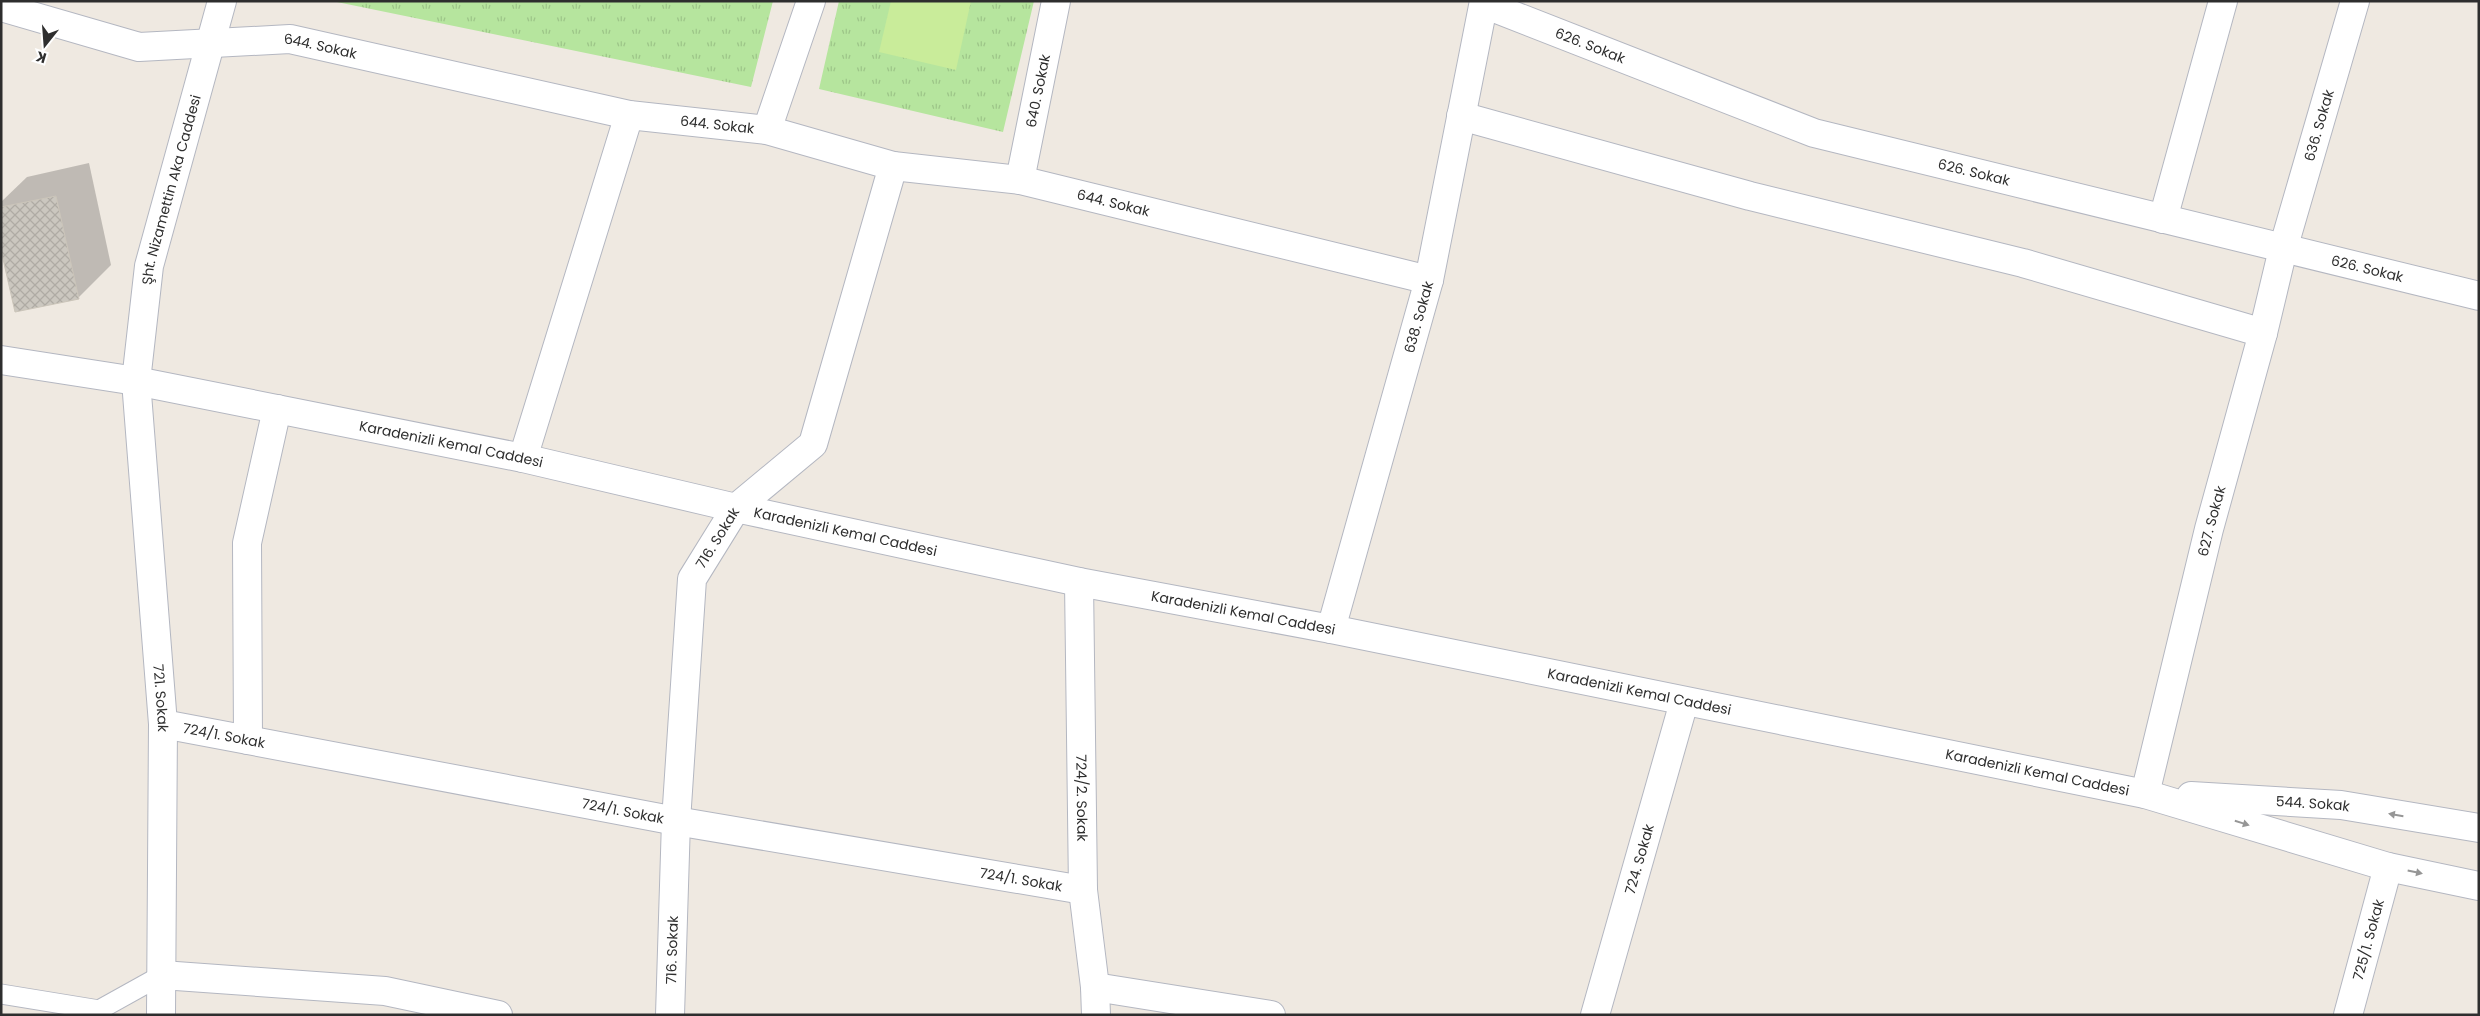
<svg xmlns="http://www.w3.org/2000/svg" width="2480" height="1016" font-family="Poppins,sans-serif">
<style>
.grass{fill:url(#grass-tufts)}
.pitch{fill:#c9ec9a}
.shadow{fill:#0003}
.building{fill:url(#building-cross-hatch);stroke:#cbc5ba}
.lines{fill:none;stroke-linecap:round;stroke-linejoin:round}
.lane-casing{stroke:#b4b7c1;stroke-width:21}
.street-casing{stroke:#b4b7c1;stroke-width:30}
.secondary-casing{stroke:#b4b7c1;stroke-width:30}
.lane{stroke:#fff;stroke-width:19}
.street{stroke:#fff;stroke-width:28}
.secondary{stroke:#fff;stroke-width:28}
.oneway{fill:#969696}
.labels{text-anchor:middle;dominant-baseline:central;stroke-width:5;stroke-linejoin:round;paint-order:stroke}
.street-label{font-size:14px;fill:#2e2e2e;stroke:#fff}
</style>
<defs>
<pattern id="grass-tufts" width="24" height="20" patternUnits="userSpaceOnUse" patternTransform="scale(1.25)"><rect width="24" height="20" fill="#b6e59e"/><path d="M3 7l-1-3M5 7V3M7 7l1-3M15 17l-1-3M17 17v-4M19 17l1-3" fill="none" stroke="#9dc588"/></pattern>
<pattern id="building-cross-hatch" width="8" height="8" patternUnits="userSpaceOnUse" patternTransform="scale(1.25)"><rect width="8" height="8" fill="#cbc7bf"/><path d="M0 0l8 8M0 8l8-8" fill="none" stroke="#afaba4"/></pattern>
</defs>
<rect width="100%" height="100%" fill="#efe9e1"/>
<path class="grass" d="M332,1H773L751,87Z
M839,1H1034L1003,132L819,89Z"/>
<path class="pitch" d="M891,1H971L956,70L879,52Z"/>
<path class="shadow" d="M89,163L111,265L78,298L1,244V202L27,177Z"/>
<path class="building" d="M56,196L79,299L15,312L1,250V207Z"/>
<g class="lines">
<g class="lane-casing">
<path id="lane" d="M1,994L99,1010L162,975"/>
</g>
<g class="street-casing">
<g id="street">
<path id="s1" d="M1484,4L1814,133L2479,296"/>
<path id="s2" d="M1,7L139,47L290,39L629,115L767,130L893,166L1020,180L1429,280"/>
<path d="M1461,116L1750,196L2023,263L2263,333"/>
<path d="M767,130L811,1"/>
<path id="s3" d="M1020,180L1056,1"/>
<path d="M2163,219L2223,1"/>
<path id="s4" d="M136,381L163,724L161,1015"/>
<path d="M523,458L629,115"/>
<path id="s5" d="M1079,582L1083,890L1095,987L1096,1015"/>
<path id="s6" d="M1331,629L1429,280L1484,1"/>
<path id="s7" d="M163,724L676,821L1083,890"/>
<path d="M248,740L247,543L277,409"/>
<path id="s8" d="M2145,794L2209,529L2263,333L2283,249L2355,1"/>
<path d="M162,975L385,991L498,1015"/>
<path d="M1095,987L1271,1015"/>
<path id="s9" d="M670,1015L676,821L692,579L736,508L813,444L893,166"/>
<path id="s10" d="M1595,1015L1684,702"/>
<path id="s11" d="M2348,1015L2388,867"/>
</g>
</g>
<g class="secondary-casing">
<g id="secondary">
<path id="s12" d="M1,360L136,381L523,458L736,508L1079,582L1331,629L2145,794L2388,867L2479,886"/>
<path id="s13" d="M136,381L149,266L222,1"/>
<path id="s14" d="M2191,796L2341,805L2479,828"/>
</g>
</g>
<use href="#lane" class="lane"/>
<use href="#street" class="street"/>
<use href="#secondary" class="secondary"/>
</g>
<defs><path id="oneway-solid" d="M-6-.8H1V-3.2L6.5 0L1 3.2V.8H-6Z" transform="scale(1.25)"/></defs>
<g class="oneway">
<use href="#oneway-solid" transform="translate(2396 815) rotate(-170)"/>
<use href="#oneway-solid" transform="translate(2242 823) rotate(17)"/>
<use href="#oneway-solid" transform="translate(2415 872) rotate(12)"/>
</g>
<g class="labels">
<g class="street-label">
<text stroke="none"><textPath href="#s1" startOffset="114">626. Sokak</textPath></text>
<text stroke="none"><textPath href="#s2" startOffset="326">644. Sokak</textPath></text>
<text stroke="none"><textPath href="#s3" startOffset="91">640. Sokak</textPath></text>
<text stroke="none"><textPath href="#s2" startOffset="731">644. Sokak</textPath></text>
<text stroke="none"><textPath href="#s8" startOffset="691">636. Sokak</textPath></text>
<text stroke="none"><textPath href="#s1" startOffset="519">626. Sokak</textPath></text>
<text stroke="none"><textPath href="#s13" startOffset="195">Şht. Nizamettin Aka Caddesi</textPath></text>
<text stroke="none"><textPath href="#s2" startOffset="1136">644. Sokak</textPath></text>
<text stroke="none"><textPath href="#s1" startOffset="924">626. Sokak</textPath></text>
<text stroke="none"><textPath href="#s6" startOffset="324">638. Sokak</textPath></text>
<text stroke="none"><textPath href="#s12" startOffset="458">Karadenizli Kemal Caddesi</textPath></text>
<text stroke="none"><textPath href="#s8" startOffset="281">627. Sokak</textPath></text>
<text stroke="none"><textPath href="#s12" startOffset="862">Karadenizli Kemal Caddesi</textPath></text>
<text stroke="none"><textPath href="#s9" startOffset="485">716. Sokak</textPath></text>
<text stroke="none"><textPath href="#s12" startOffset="1268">Karadenizli Kemal Caddesi</textPath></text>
<text stroke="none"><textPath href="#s12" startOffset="1672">Karadenizli Kemal Caddesi</textPath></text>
<text stroke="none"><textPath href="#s4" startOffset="318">721. Sokak</textPath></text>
<text stroke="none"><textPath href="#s7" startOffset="62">724/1. Sokak</textPath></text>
<text stroke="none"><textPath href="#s12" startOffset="2078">Karadenizli Kemal Caddesi</textPath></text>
<text stroke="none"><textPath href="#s5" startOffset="216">724/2. Sokak</textPath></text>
<text stroke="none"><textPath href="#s14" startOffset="122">544. Sokak</textPath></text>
<text stroke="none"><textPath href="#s7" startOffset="468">724/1. Sokak</textPath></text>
<text stroke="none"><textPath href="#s10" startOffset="162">724. Sokak</textPath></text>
<text stroke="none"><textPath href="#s7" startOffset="872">724/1. Sokak</textPath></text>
<text stroke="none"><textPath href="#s11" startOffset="78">725/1. Sokak</textPath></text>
<text stroke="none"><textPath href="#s9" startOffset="65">716. Sokak</textPath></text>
</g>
</g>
<rect width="2480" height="1016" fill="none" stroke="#2e2e2e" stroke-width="5"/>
<g transform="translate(45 45) rotate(197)" stroke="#ffffff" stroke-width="4" paint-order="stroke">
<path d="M0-4L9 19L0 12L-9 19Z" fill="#2e2e2e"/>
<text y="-8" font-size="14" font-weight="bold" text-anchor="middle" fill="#2e2e2e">K</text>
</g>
</svg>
